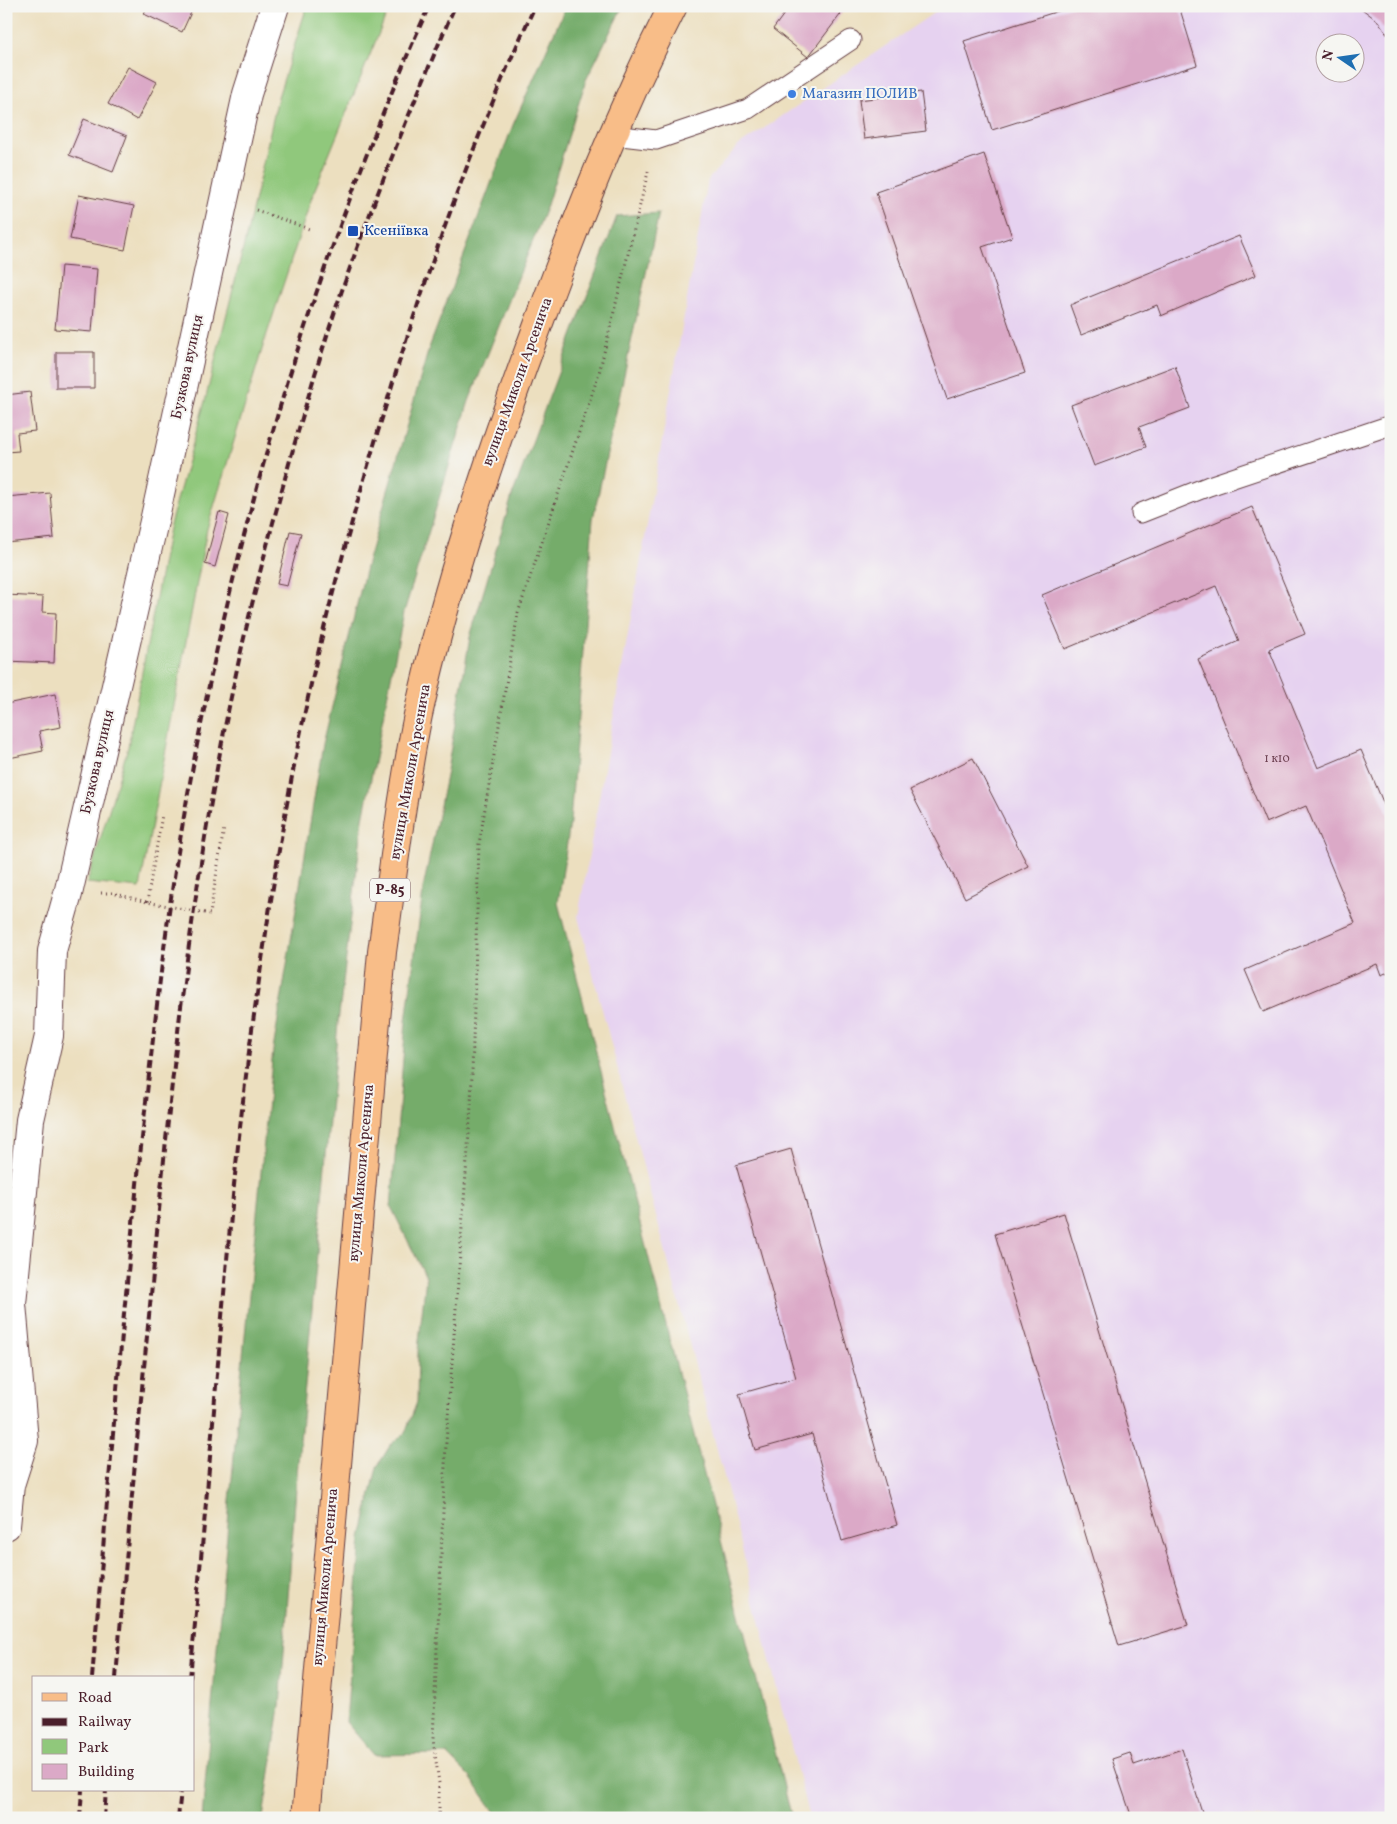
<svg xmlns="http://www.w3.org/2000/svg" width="1397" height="1824" font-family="Vollkorn,serif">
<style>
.built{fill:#e6d2f0;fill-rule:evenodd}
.green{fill:#90c87b;stroke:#6d7453}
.forest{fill:#74ac6b;stroke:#5f664b}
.building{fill:#dba9c7}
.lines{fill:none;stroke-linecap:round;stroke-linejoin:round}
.service-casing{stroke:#623c41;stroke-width:21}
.minor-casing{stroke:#623c41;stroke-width:30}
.primary-casing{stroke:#623c41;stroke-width:30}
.path{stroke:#623c41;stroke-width:3;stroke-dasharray:1 4;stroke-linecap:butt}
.service{stroke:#fff;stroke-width:19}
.minor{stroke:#fff;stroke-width:28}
.primary{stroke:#f8bd88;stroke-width:28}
.rail{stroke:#4a1f2b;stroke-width:4;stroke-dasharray:8 4;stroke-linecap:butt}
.shop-dot{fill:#3f7fe0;stroke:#f6f6f2;stroke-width:2}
.transit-dot{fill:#1a4fb4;stroke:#f6f6f2;stroke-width:2}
.labels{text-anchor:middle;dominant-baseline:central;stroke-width:4;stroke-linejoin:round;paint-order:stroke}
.number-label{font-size:12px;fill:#6e4252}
.shield{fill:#f6f6f2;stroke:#7e6067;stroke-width:1}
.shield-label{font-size:14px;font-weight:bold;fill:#4a1f2b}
.shop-label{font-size:15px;fill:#366cbe;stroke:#f6f6f2;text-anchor:start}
.transit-label{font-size:15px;fill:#164399;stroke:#f6f6f2;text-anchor:start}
.street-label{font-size:15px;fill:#4a1f2b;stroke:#f6f6f2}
</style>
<rect width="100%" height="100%" fill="#f6f6f2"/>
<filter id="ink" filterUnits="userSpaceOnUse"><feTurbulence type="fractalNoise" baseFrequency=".02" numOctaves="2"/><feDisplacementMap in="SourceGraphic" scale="10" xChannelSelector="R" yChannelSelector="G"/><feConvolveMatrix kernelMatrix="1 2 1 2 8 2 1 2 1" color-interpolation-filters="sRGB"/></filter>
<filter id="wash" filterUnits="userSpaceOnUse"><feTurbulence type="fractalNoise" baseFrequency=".0096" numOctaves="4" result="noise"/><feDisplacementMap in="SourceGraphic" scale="20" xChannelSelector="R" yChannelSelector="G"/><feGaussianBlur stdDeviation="1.12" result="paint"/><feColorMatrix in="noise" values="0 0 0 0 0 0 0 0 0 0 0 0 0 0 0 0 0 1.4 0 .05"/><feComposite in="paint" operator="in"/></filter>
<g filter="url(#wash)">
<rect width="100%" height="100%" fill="#ecdfbf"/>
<path class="built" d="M944,6H1391V1818H809L724,1476L578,917L708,180L738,146ZM1324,42H1354V72H1324Z"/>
<path class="green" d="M307,6H390L313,194L264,343L207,529L140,888L87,883L128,747L169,528L205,401L248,229L278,97Z"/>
<path class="forest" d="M566,6H623L586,80L546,208L469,401L404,612L363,819L338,1023L297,1474L280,1707L263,1818H202L241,1376L273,1050L323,744L366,567L429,348L513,125Z
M659,213L593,519L570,823L558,903L792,1818H499L470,1777L447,1754L374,1755L346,1722L361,1538L377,1467L391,1444L405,1433L417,1402L418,1350L426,1277L391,1207L406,1021L424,884L446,776L470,637L512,496L617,216Z"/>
<g id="blocks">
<path class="building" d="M147,6H194L182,32L144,14Z
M790,6H847L808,57L773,29Z
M1074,6H1179L1197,65L992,130L964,41Z
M1358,6H1391V39L1378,21Z
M128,67L157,82L137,120L108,104Z
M921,92L926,131L864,139L859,100Z
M84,119L127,136L113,172L69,155Z
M984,154L1012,237L982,247L1025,373L947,399L876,192Z
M79,195L134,206L125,250L70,239Z
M1239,236L1256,275L1161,316L1157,305L1081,335L1070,305Z
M61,266L97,269L92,332L55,329Z
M56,352H94V388H56Z
M1175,366L1190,408L1139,427L1146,447L1094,466L1071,405Z
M30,392L35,431L17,433L19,451L6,452V395Z
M50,493L54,538L6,543V497Z
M1252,507L1305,634L1269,649L1318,768L1361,750L1391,821V971L1381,975L1377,964L1263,1012L1245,970L1355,923L1306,806L1266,823L1198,659L1239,641L1216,586L1065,649L1042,595Z
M219,512L229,515L215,567L205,564Z
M290,531L301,533L287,586L277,584Z
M6,595L43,597L42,612L56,613L54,663L6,661Z
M55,694L61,727L39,731L43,751L9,758L6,746V704Z
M973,758L1028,866L965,898L910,790Z
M791,1149L897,1525L842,1541L812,1434L755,1450L739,1394L796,1378L736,1165Z
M1064,1213L1188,1625L1119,1646L995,1234Z
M1182,1749L1204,1818H1132L1112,1759L1130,1753L1134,1765Z"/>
</g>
</g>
<g filter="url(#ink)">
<use href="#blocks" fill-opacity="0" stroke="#623c41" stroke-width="1"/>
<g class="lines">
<g class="service-casing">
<path id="service" d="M613,135L656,140L748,109L851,40
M1141,513L1209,486L1391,425"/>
</g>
<g class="minor-casing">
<path id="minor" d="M6,1526L10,1485L24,1441L12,1304L30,1120L49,1036L52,951L68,894L155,517L247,94L275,6"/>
</g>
<g class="primary-casing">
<path id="primary" d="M306,1818L382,952C393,872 402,793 418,715C447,583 490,455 537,328C577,219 620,110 673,6"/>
</g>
<path class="path" d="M256,210L312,230
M101,893H112L147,902L210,914L224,828
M147,902L162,815
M439,1818V1783L433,1739L446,1443L471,1106L479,844L518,613L599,373L649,168"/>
<use href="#service" class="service"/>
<use href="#minor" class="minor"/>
<use href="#primary" class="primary"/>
<path class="rail" d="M92,1678C108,1492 123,1306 144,1120C154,1029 164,937 179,846C226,558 309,273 429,6
M116,1678C127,1543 140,1409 153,1274C172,1068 194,862 239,660C254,592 272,526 290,460C312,382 335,305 364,230C392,154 423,80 455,6
M190,1678C199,1580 208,1483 216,1386C227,1260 237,1133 255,1008C270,903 286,797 309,693C333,584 364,476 397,369C436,246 480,123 535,6
M80,1818L82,1790
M104,1818L106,1790
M178,1818L181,1790"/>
</g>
</g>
<circle class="shop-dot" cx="792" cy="94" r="5"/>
<rect class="transit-dot" x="347" y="225" width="12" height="12" rx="2.5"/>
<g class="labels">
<g class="number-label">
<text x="1277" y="759">1 к10</text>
</g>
<rect class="shield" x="370" y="878.5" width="40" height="23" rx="4"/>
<g class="shield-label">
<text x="390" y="890">Р-85</text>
</g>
<g class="shop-label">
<text x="802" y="94">Магазин ПОЛИВ</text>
</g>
<g class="transit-label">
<text x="364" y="231">Ксеніївка</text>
</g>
<g class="street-label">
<text transform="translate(188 367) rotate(-78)">Бузкова вулиця</text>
<text transform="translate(518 382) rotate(-70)">вулиця Миколи Арсенича</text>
<text transform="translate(98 762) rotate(-77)">Бузкова вулиця</text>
<text transform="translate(411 772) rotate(-80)">вулиця Миколи Арсенича</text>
<text transform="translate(362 1173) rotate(-85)">вулиця Миколи Арсенича</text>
<text transform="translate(326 1577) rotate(-85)">вулиця Миколи Арсенича</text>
</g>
</g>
<rect width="1397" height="1824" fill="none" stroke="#f6f6f2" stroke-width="25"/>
<rect x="32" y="1676" width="162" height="115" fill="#f6f6f2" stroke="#b1a0a2"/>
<rect x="42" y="1693" width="25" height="8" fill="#f8bd88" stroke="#b1a0a2"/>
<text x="78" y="1702" font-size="15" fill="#4a1f2b">Road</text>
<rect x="42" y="1718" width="25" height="8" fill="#4a1f2b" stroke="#b1a0a2"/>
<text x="78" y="1726" font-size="15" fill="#4a1f2b">Railway</text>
<rect x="42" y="1739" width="25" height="15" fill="#90c87b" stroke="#b1a0a2"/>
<text x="78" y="1752" font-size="15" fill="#4a1f2b">Park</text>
<rect x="42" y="1764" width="25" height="15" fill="#dba9c7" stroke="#b1a0a2"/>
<text x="78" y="1776" font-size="15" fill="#4a1f2b">Building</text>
<g transform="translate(1340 58) rotate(283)"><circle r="24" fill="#f6f6f2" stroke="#b1a0a2"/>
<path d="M0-4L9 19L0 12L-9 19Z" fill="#1f6fb2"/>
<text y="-8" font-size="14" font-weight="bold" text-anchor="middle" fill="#4a1f2b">N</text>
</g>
</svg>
